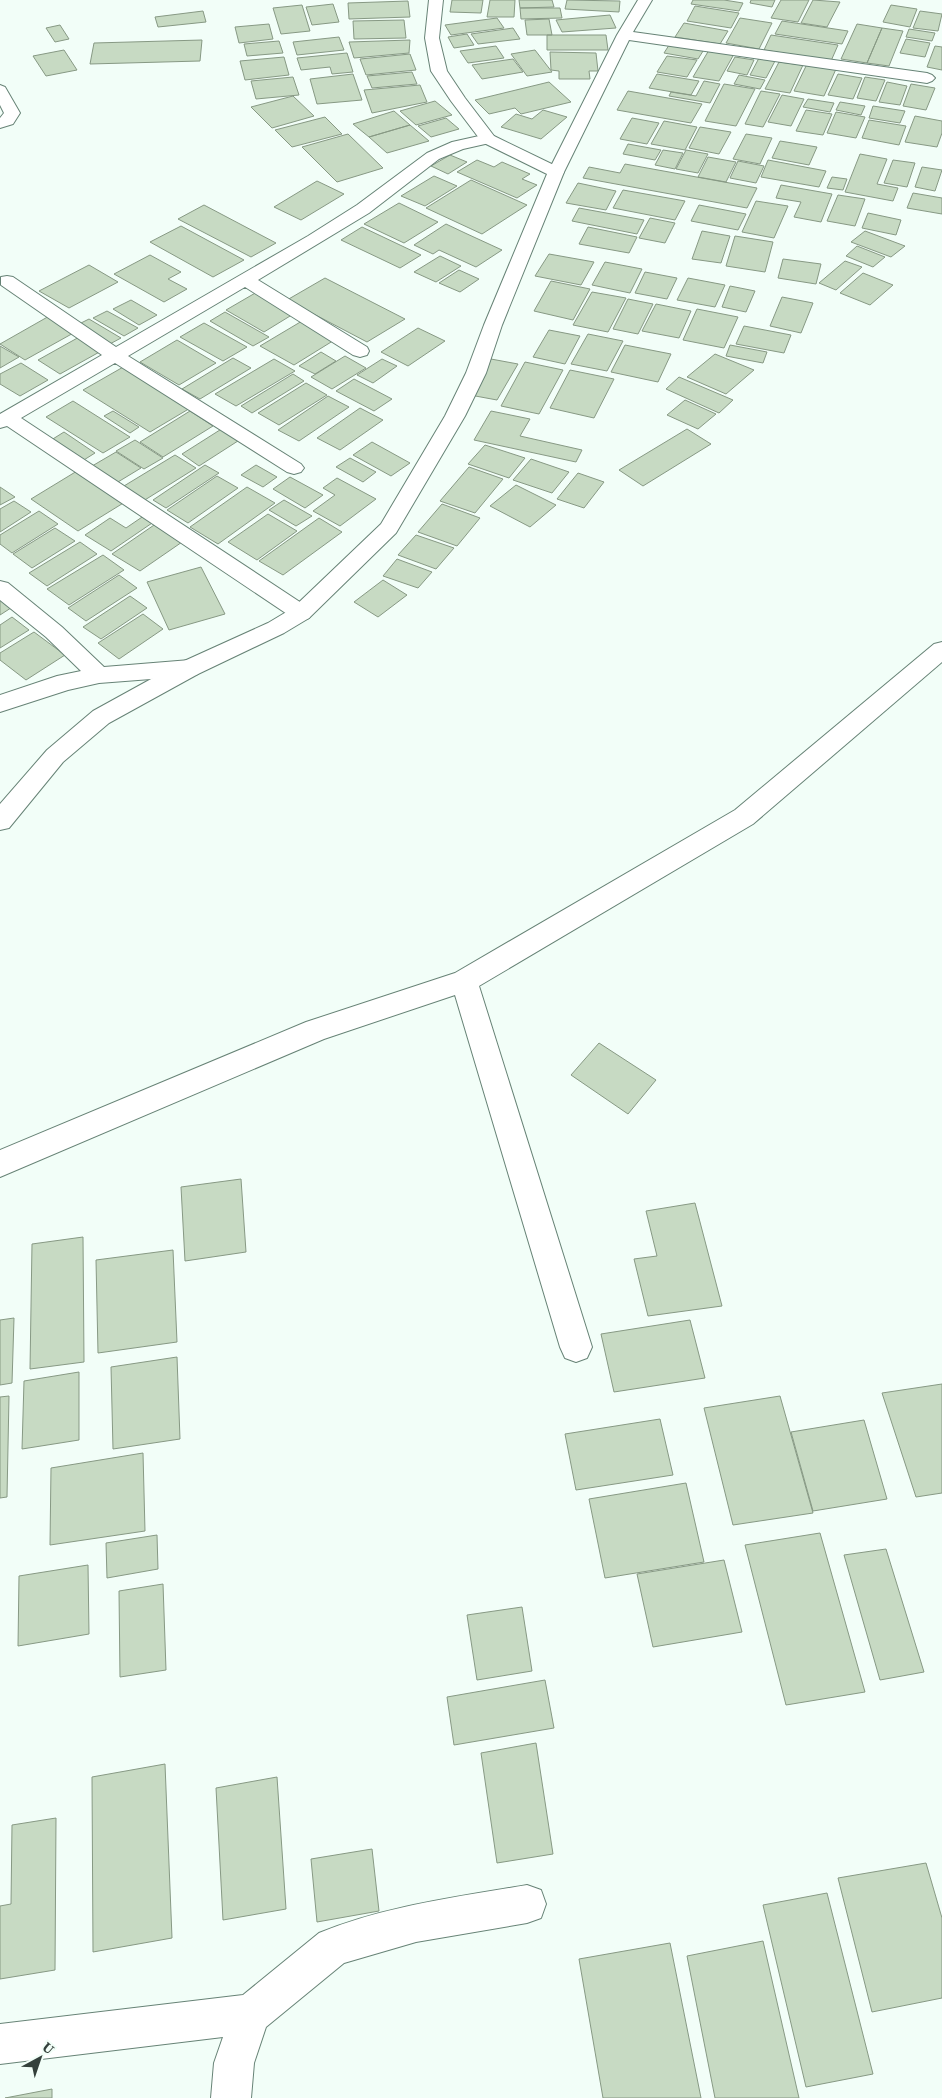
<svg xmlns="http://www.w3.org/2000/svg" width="942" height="2098" font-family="'Source Serif 4',serif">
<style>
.building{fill:#c7dac3;stroke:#879984}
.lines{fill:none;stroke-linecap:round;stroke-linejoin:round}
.lane-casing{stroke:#678376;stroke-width:2}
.street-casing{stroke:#678376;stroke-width:2}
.secondary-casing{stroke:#678376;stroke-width:2}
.lane{fill:#fff;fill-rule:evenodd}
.street{fill:#fff;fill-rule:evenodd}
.secondary{fill:#fff;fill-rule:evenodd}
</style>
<rect width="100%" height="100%" fill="#f2fef8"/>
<path class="building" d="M452,0H483L481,13L450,12Z
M490,0H515L514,17H487Z
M519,0H552L554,7L520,8Z
M567,0L620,1L619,12L565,9Z
M693,0H724L743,3L739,11L691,4Z
M751,0H775L772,7L750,3Z
M781,0H809L798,22L771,18Z
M813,0L840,2L827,27L801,23Z
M408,1L410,17L349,19L348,3Z
M333,4L339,22L312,25L306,7Z
M302,5L310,31L281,34L273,8Z
M891,5L917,9L910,27L883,22Z
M695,6L739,13L731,28L687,21Z
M520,8H560L562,18L521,19Z
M203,11L206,22L158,27L155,17Z
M920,11L942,14L938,31L913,28Z
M610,15L616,28L562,32L556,20Z
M497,18L504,28L451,35L445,25Z
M740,18L772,23L759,49L726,43Z
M549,19L552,35H527L525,20Z
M404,20L406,38L354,39L353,21Z
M782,21L848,31L842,44L775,34Z
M684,23L728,31L720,44L675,37Z
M269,24L273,39L239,43L235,27Z
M857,24L882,28L867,63L841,59Z
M60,25L69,39L55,42L46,28Z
M513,28L520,39L478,44L471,34Z
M882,28L903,31L889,66L867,63Z
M909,29L935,33L932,41L906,37Z
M467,34L474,45L454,48L448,37Z
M547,35H606L608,50H547Z
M771,35L838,45L831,61L764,50Z
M339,37L344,50L297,55L293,42Z
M906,39L930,43L925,57L900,53Z
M202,40L200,61L90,64L94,43Z
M410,40L409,53L354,58L349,42Z
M279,41L283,53L247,56L244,44Z
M671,42L705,48L698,59L664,53Z
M496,46L504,58L468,63L460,51Z
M935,46L942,47V70L927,67Z
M64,50L77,70L46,76L33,56Z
M535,50L552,72L527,76L511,54Z
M709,50L734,54L719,81L693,77Z
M550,52L596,53L598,71H589L590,79H559V71L551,70Z
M347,53L353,72L332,74L330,67L301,70L297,58Z
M410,54L416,70L366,75L360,59Z
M667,56L697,60L687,77L657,72Z
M284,57L289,75L245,80L240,61Z
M735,57L754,60L747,75L727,71Z
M759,58L775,61L766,78L750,75Z
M513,59L523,72L482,79L472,65Z
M779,62L803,65L790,93L765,89Z
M807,64L836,69L824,96L794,91Z
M412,72L417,84L372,88L367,76Z
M353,74L362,100L317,104L310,79Z
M657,74L699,81L691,95L649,88Z
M838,74L862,78L853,99L828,95Z
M739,75L765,80L760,89L734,84Z
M293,77L299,95L256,99L251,81Z
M865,77L885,80L876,101L857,98Z
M704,81L720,84L710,103L669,96L671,92L696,96Z
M549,82L571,102L521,114L515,108L489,114L475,100Z
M887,82L907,86L900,105L879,102Z
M724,84L755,89L736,126L705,121Z
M911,84L935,88L926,110L903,106Z
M420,85L427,102L372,113L364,90Z
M628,91L702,104L691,123L617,110Z
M761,91L780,94L763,127L745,124Z
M782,95L804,99L791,126L768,122Z
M293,96L314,116L272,128L251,107Z
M808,99L834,103L830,112L803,107Z
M435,101L452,115L416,125L400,111Z
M840,102L865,106L861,115L836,110Z
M873,106L905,111L900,123L869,118Z
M543,110L567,117L541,139L501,127L516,114L532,119Z
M806,110L832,114L823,135L796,131Z
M394,111L410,125L369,137L353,124Z
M836,112L865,117L856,138L827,133Z
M915,116L942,121V133L937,147L905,142Z
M325,117L342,134L292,147L275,130Z
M446,118L459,129L431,137L418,126Z
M632,118L659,123L647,144L620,139Z
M869,120L906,126L899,145L862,138Z
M664,121L697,127L685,150L651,144Z
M410,125L429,141L387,153L369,137Z
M700,127L731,132L719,154L689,148Z
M348,134L383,168L337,182L302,147Z
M746,134L772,138L760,164L733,159Z
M780,141L817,147L809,165L772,158Z
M628,144L661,150L655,160L623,154Z
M663,150L683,153L675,169L655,165Z
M686,150L708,154L698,173L676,169Z
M860,154L887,159L877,184L898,188L893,201L845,192Z
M450,155L467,162L448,174L431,166Z
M708,157L736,162L726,182L698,177Z
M477,160L494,167L502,162L530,174L522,179L537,185L517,198L457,172Z
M768,160L826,171L819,187L761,177Z
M893,160L915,163L907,187L884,183Z
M738,161L764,166L756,183L730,178Z
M625,164L757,188L747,208L583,178L589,167L620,173Z
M922,167L942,170L935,191L915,187Z
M434,176L457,186L425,206L401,196Z
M832,177L847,179L843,190L827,188Z
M471,180L527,205L482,234L426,208Z
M317,181L344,194L301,220L274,207Z
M578,183L616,191L606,210L566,203Z
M781,185L832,194L821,222L794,217L801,202L776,198Z
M623,190L685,201L675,220L613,208Z
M913,193L942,198V214L907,208Z
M838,195L865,199L855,226L827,221Z
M756,201L788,206L774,238L742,232Z
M399,203L438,222L404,243L364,224Z
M204,205L276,243L251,257L178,219Z
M699,205L746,214L738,230L691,221Z
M579,208L644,220L637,234L572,221Z
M868,213L901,220L896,235L862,228Z
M650,218L675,223L665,243L639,238Z
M446,224L465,233L502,250L476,267L439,250L433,254L414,245Z
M181,226L244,260L213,277L150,242Z
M362,227L421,255L400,268L341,240Z
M588,227L637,237L629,253L579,244Z
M702,231L730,236L721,263L692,259Z
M865,231L905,246L891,257L851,242Z
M735,236L773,242L765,272L726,266Z
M857,246L885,257L873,267L846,256Z
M549,254L594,262L581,285L535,276Z
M150,255L181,272L168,279L187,289L164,302L114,274Z
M440,256L461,266L436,282L414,272Z
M783,259L821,264L816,284L778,278Z
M845,261L862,267L836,290L819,283Z
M605,262L642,269L630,293L592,285Z
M89,265L118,282L69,308L39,291Z
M459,270L479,279L460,292L439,283Z
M645,272L677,278L667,299L635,293Z
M863,273L893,285L870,305L840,293Z
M325,278L405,319L367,342L287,300Z
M688,278L725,285L715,307L677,300Z
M551,281L590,289L573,320L534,311Z
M730,286L755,291L746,312L722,307Z
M257,292L295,313L264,332L226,310Z
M592,292L626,298L608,332L573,325Z
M782,297L813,303L801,333L770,326Z
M628,299L653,304L638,334L613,329Z
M131,300L157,315L139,325L113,309Z
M656,304L691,311L679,338L642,331Z
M697,309L738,317L724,348L683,340Z
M107,311L138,328L124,336L93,318Z
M225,312L269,337L253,346L210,321Z
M51,315L77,331L25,360L0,344Z
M89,319L121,338L108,345L75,326Z
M302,321L336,339L294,365L260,346Z
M204,323L247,347L223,361L180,337Z
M744,326L791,335L784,353L736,344Z
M418,328L445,341L408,366L381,352Z
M549,330L580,336L565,364L533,357Z
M588,334L623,341L607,371L571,364Z
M81,336L103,350L60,374L38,360Z
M177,340L216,363L179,385L140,362Z
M625,345L671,354L658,382L611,372Z
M730,345L767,352L763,363L726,356Z
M0,346L19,357L0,368Z
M321,352L336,361L315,374L299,366Z
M715,354L754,370L726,394L687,377Z
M345,356L366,368L332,389L311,377Z
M233,358L251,368L200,399L182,389Z
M274,359L295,371L236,406L215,394Z
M382,359L397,366L373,383L357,375Z
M491,359L518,364L497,400L470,395Z
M525,362L563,370L539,414L501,406Z
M21,363L48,380L20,396L0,384V374Z
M125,366L192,407L150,432L83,390Z
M570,370L614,379L594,418L550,408Z
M293,374L304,381L252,413L241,406Z
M679,377L733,400L719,413L666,389Z
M354,379L392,399L374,411L336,391Z
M306,383L327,395L279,425L258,413Z
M328,396L349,407L299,441L278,430Z
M685,400L716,414L698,429L667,415Z
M73,401L130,437L103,453L46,417Z
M360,408L383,420L340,450L317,438Z
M113,411L139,427L130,433L104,416Z
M190,411L213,426L163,457L140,442Z
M491,411L530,419L520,436L582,450L576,462L474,440Z
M223,428L241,439L199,466L182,454Z
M687,429L711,444L643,486L619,470Z
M64,432L95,453L79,463L48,442Z
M135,440L163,458L144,469L116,451Z
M372,442L410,463L391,476L353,455Z
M485,445L525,458L509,478L468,464Z
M116,452L141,468L113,485L87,469Z
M175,455L196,468L140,503L119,489Z
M350,458L376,472L363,482L336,467Z
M531,459L569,472L552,493L513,480Z
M205,465L219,473L166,508L153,500Z
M256,465L277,477L263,487L241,475Z
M469,467L503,479L475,513L440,501Z
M77,471L125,502L78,531L31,499Z
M578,473L604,482L584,508L557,499Z
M217,476L238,488L188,523L167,510Z
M290,477L323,495L305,508L273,489Z
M337,478L376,499L340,526L313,511L335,495L323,488Z
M516,485L556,505L530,527L490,506Z
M0,487L15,497L0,505Z
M247,487L275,503L218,544L190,527Z
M284,500L312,516L296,526L269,510Z
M14,501L31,512L0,532V509Z
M442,504L480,518L457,546L418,532Z
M39,511L58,524L12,553L0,544V535Z
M148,513L158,519L111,551L85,535L110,518L126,528Z
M268,514L297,531L257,560L228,542Z
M319,518L342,532L283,575L259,561Z
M157,523L185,540L140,571L112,554Z
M55,528L75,541L32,568L13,554Z
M416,535L454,548L436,569L398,555Z
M80,542L97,554L47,586L29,573Z
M103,555L124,570L69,605L47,589Z
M397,559L432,572L418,588L383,576Z
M201,567L225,614L169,630L147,582Z
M119,575L137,588L86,621L68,608Z
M383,580L407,595L378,617L354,602Z
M0,595L14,606L0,615Z
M130,596L147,608L101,639L83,627Z
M143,614L163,629L119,659L98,643Z
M12,617L29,630L0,648V625Z
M34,632L65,655L26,680L0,660V653Z
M599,1043L656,1080L628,1114L571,1075Z
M241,1179L246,1252L185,1261L181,1187Z
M695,1203L722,1306L648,1316L634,1259L657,1256L646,1211Z
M83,1237L84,1362L30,1369L32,1244Z
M173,1250L177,1342L98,1353L96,1260Z
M14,1318L12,1383L0,1385V1320Z
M690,1320L705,1378L614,1392L601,1334Z
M177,1357L180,1439L113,1449L111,1367Z
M79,1372V1440L22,1449L24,1381Z
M942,1384V1493L916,1497L882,1393Z
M9,1396L7,1497L0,1498V1397Z
M780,1396L813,1513L733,1525L704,1408Z
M660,1419L673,1475L576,1490L565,1434Z
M864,1420L887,1499L813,1511L791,1432Z
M143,1453L145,1531L50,1545L51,1468Z
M686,1483L704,1562L605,1578L589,1499Z
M820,1533L865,1692L786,1705L745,1545Z
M157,1535L158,1569L107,1578L106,1543Z
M886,1549L924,1672L880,1680L844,1555Z
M724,1560L742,1632L653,1647L637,1574Z
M88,1565L89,1634L18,1646L19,1576Z
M163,1584L166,1670L120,1677L119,1591Z
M522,1607L532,1671L477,1680L467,1615Z
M545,1680L554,1728L454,1745L447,1697Z
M536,1743L553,1854L497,1863L481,1753Z
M165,1764L172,1938L93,1952L92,1777Z
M277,1777L286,1909L223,1920L216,1788Z
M56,1818L55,1970L0,1979V1906L11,1904L12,1825Z
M372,1849L379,1911L317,1922L311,1859Z
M926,1863L942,1918V1998L872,2012L838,1878Z
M827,1893L873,2074L806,2087L763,1905Z
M763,1941L799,2098H715L687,1956Z
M670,1943L701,2098H603L579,1959Z
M52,2089V2098H5Z"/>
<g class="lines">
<g class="lane-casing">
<path id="lane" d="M0,85L5,87L20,113L13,124L0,128V118L4,113L0,105Z"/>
</g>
<g class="street-casing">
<path id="street" d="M638,0H652L633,32L927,73L932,75L935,78L932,81L927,83L629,40L564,172L562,175H550L548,172L617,35Z
M488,134L494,136L496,139L494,142L463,149L439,159L369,213L258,280L367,347L369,351L367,355L360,357L353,355L245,287L128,356L301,464L304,468L301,472L294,474L287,472L115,363L21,418L309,608L312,613L309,618L301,621L293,618L7,426L0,428V414L102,355L1,285V277L7,276L13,277L116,347L308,236L357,205L427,153L452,142Z
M0,581L8,583L62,627L104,667L190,660L198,662L201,668L198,674L190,676L99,683L68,690L0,712V695L57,676L81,671L46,637L0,600Z
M942,642V662L753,824L479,986L592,1347L587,1358L576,1362L565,1358L560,1347L455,995L324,1039L0,1177V1150L306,1022L455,973L735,810L934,644Z
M527,1885L541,1890L546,1904L541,1918L527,1923L416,1942L344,1963L266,2027L254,2063L251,2098H211L214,2063L223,2037L0,2064V2024L243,1995L319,1933C385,1906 457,1897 527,1885Z"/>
</g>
<g class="secondary-casing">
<path id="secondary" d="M429,0H443L439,38L447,71L465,98L494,136L562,169L564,172L502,325L486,373L465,416L396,533L309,618L284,633L198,674L109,723L63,762L9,828L0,830V804L47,750L93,711L182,662L268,623L293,608L381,524L445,416L466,373L484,325L547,174L482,142L451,101L431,71L425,38Z"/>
</g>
<use href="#lane" class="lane"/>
<use href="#street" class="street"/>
<use href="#secondary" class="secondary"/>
</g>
<g transform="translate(40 2058) rotate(40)" stroke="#f2fef8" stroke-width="4" paint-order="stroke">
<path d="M0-4L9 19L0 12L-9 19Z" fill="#34403b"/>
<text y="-8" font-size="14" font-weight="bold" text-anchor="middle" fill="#34403b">U</text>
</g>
</svg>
